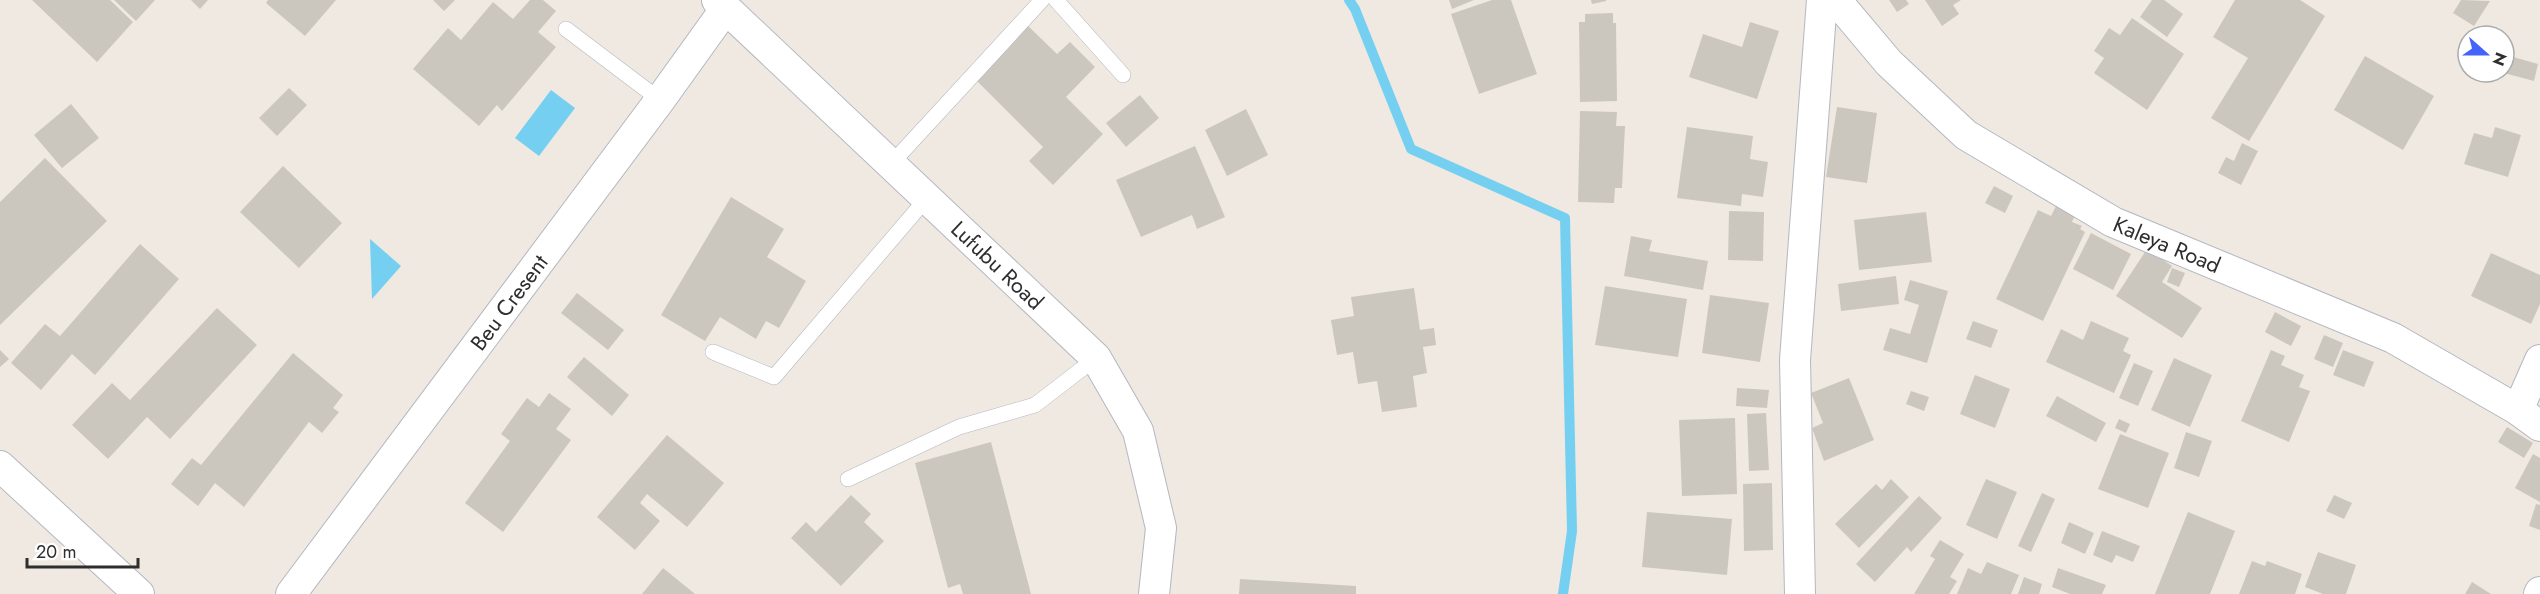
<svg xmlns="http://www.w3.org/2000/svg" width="2540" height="594" font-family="Jost,sans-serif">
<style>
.water{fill:#75cff0}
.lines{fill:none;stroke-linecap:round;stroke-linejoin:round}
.stream{stroke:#75cff0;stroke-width:10}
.building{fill:#cbc7bf}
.lane-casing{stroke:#b4b7c1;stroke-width:16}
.street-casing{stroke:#b4b7c1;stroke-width:32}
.lane{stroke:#fff;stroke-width:15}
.street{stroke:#fff;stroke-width:30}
.labels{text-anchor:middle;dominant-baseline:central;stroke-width:6;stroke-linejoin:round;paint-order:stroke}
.street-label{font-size:22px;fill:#2e2e2e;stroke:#fff}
</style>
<rect width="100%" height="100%" fill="#efe9e1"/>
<path class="water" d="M551,90L575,108L539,156L515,138Z
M370,239L401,266L372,299Z"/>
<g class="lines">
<path class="stream" d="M1349,0L1355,9L1411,149L1565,218L1572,531L1563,594"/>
</g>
<path class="building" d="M32,0H110L133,22L97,62Z
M114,0H155L136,21Z
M191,0H208L200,9Z
M268,0H336L305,36L266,3Z
M433,0H455L444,11Z
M530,0H543L556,11L538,32L556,47L502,111L497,105L479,126L413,69L448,28L461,40L493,2L513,19Z
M1449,0H1474L1452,9Z
M1492,0H1511L1537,74L1479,94L1451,14Z
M1591,0H1606V1L1592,4Z
M1889,0H1906L1909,4L1897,12Z
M1925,0H1961L1953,5L1959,14L1942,26Z
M2152,0H2164L2183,14L2167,37L2140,17Z
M2235,0H2300L2325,16L2249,141L2211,118L2248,58L2213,37Z
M2461,0L2490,1L2474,26L2453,13Z
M1613,13V23H1616L1617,101L1580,102L1579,22H1585V14Z
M2132,18L2184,54L2147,110L2094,73L2104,58L2094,51L2109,28L2120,35Z
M1024,22L1057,54L1070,42L1095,67L1066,97L1103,134L1053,185L1029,161L1043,147L972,76Z
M1750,22L1779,31L1757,99L1689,77L1703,34L1742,47Z
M2506,55L2538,64L2534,81L2504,73Z
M2365,56L2434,96L2403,150L2334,110Z
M289,88L307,105L277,136L259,118Z
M1140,95L1159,118L1126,147L1106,123Z
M71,104L99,138L62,168L34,135Z
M1837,107L1877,113L1867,183L1826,177Z
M1246,109L1268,155L1227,176L1205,130Z
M1580,111L1617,112L1616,126H1625L1622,188H1615L1614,203L1578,202Z
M1687,127L1753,136L1750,159L1768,162L1763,197L1742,194L1741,206L1677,198Z
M2495,127L2521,135L2508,177L2464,164L2474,133L2492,138Z
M2242,143L2258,151L2241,185L2218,173L2226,157L2234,161Z
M1195,146L1225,217L1197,229L1192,215L1141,237L1116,180Z
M45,158L107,221L0,325V202Z
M283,166L342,223L299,268L240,212Z
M1994,186L2013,196L2005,213L1985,203Z
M731,197L784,229L767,257L806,281L779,328L766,321L756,339L720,317L705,341L661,315Z
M2057,204L2076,213L2072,222L2082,226L2080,229L2085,232L2043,321L1996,299L2038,210L2051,216Z
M1729,211L1764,212L1763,261L1728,260Z
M1926,212L1932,262L1859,270L1854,220Z
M2091,233L2131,254L2113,290L2073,269Z
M1631,236L1652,240L1649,251L1708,261L1703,290L1624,276Z
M140,244L179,279L95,375L72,354L41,390L11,363L45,324L60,336Z
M2147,249L2172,266L2162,282L2202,308L2182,338L2116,296Z
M2491,253L2540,275V304L2531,324L2471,296Z
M2172,268L2185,273L2179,287L2167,282Z
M1896,276L1899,304L1841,311L1838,284Z
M1910,280L1948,291L1927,363L1883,350L1890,328L1910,334L1919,305L1904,300Z
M1605,286L1687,299L1678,357L1595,345Z
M1414,288L1420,330L1434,328L1436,345L1423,347L1427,373L1413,376L1417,407L1382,412L1377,381L1358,384L1353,352L1337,355L1331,320L1354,316L1351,297Z
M577,293L624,330L608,350L561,313Z
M1710,295L1769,303L1760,362L1702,353Z
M217,308L257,345L170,439L147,417L108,459L72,425L112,383L130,400Z
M2275,312L2301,326L2291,346L2265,332Z
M1973,321L1998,330L1991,348L1966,339Z
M2091,321L2129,338L2123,351L2131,355L2114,393L2046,362L2061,329L2083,340Z
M2324,335L2343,343L2333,367L2314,359Z
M0,350L9,359L0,367Z
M2271,350L2285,356L2281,365L2304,375L2299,387L2310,391L2289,442L2241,421Z
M2343,350L2374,362L2364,387L2333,375Z
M293,353L343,395L333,408L339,412L322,433L309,422L244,507L215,483L198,506L171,484L192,458L201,465Z
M584,357L629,395L612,416L567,377Z
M2174,358L2212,375L2190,427L2151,410Z
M2134,363L2153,371L2138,406L2119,398Z
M1975,375L2010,389L1995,428L1960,414Z
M1849,378L1874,440L1824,461L1812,428L1823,423L1811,393Z
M1737,388L1769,390L1767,408L1736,406Z
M1911,391L1929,397L1924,411L1906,404Z
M549,393L571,409L556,429L571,440L503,532L465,503L510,441L501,434L527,398L539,407Z
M2057,396L2106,423L2096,442L2046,416Z
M1766,413L1769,470L1749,471L1747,414Z
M1735,418L1737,494L1682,496L1679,420Z
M2119,419L2130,424L2126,433L2115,428Z
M2507,427L2533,443L2524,458L2498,442Z
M2186,432L2212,441L2199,477L2174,468Z
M2120,434L2169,453L2148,508L2098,489Z
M667,435L724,483L687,527L647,494L640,503L660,521L635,550L597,517Z
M991,442L1031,594H963L960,584L948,588L915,463Z
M2533,454L2540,458V502L2515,488Z
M1891,479L1909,497L1859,548L1835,524L1876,484L1882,490Z
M1986,479L2017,492L1997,539L1966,525Z
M1772,483L1773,550L1744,551L1743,484Z
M2042,493L2055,499L2031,552L2018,546Z
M851,495L871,514L864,522L884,541L841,586L791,538L806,522L816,532Z
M2334,495L2352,503L2344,519L2326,511Z
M1919,496L1942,518L1911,552L1907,547L1875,582L1856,564Z
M2536,504L2540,505V530L2529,526Z
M1647,512L1732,519L1727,575L1642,567Z
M2188,512L2235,531L2210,594H2155Z
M2069,522L2094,533L2085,554L2061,543Z
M2102,531L2140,546L2133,562L2116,555L2112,563L2093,555Z
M1940,540L1964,554L1950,577L1957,581L1949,594H1914L1935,559L1930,556Z
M2318,552L2356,565L2346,594H2323L2305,587Z
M2252,561L2265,566L2267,561L2302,574L2295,594H2239Z
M1987,562L2019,575L2011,594H1957L1968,568L1981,574Z
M663,568L695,594H642Z
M2058,568L2106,585L2102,594H2070L2052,587Z
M2024,577L2042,584L2039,594H2018Z
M1240,579L1356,586V594H1239Z
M2472,582L2491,594H2465Z"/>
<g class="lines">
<g class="lane-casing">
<path id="lane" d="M1056,0L1123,75
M566,29L660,100
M891,164L1042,0
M713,352L774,377L927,198
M848,479L959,427L1035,405L1096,358"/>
</g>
<g class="street-casing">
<g id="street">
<path id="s1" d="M717,0L1096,358L1138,431L1161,528L1154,594"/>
<path id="s2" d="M1836,0L1889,63L1966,135L2113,222L2393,338L2518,410L2540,426"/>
<path d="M2518,410L2540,360"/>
<path d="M0,466L139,594"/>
<path id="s3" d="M291,594L660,100L726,8"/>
<path d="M1800,594L1795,360L1822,0"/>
<path d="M2539,594L2540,592"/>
</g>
</g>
<use href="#lane" class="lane"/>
<use href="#street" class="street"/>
</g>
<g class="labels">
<g class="street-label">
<text stroke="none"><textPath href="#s2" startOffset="417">Kaleya Road</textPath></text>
<text stroke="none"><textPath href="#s1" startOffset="386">Lufubu Road</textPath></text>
<text stroke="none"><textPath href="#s3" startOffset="364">Beu Cresent</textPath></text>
</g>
</g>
<g transform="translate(2486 54) rotate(111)"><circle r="28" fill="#ffffff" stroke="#ababab" stroke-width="1.5"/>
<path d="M0-4.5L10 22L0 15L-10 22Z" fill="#4264fb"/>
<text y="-9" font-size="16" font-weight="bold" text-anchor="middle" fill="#2e2e2e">N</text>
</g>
<path d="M27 558v9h111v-9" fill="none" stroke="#2e2e2e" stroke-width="3"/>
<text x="36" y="558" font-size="18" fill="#2e2e2e" stroke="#ffffff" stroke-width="4.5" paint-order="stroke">20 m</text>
</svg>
